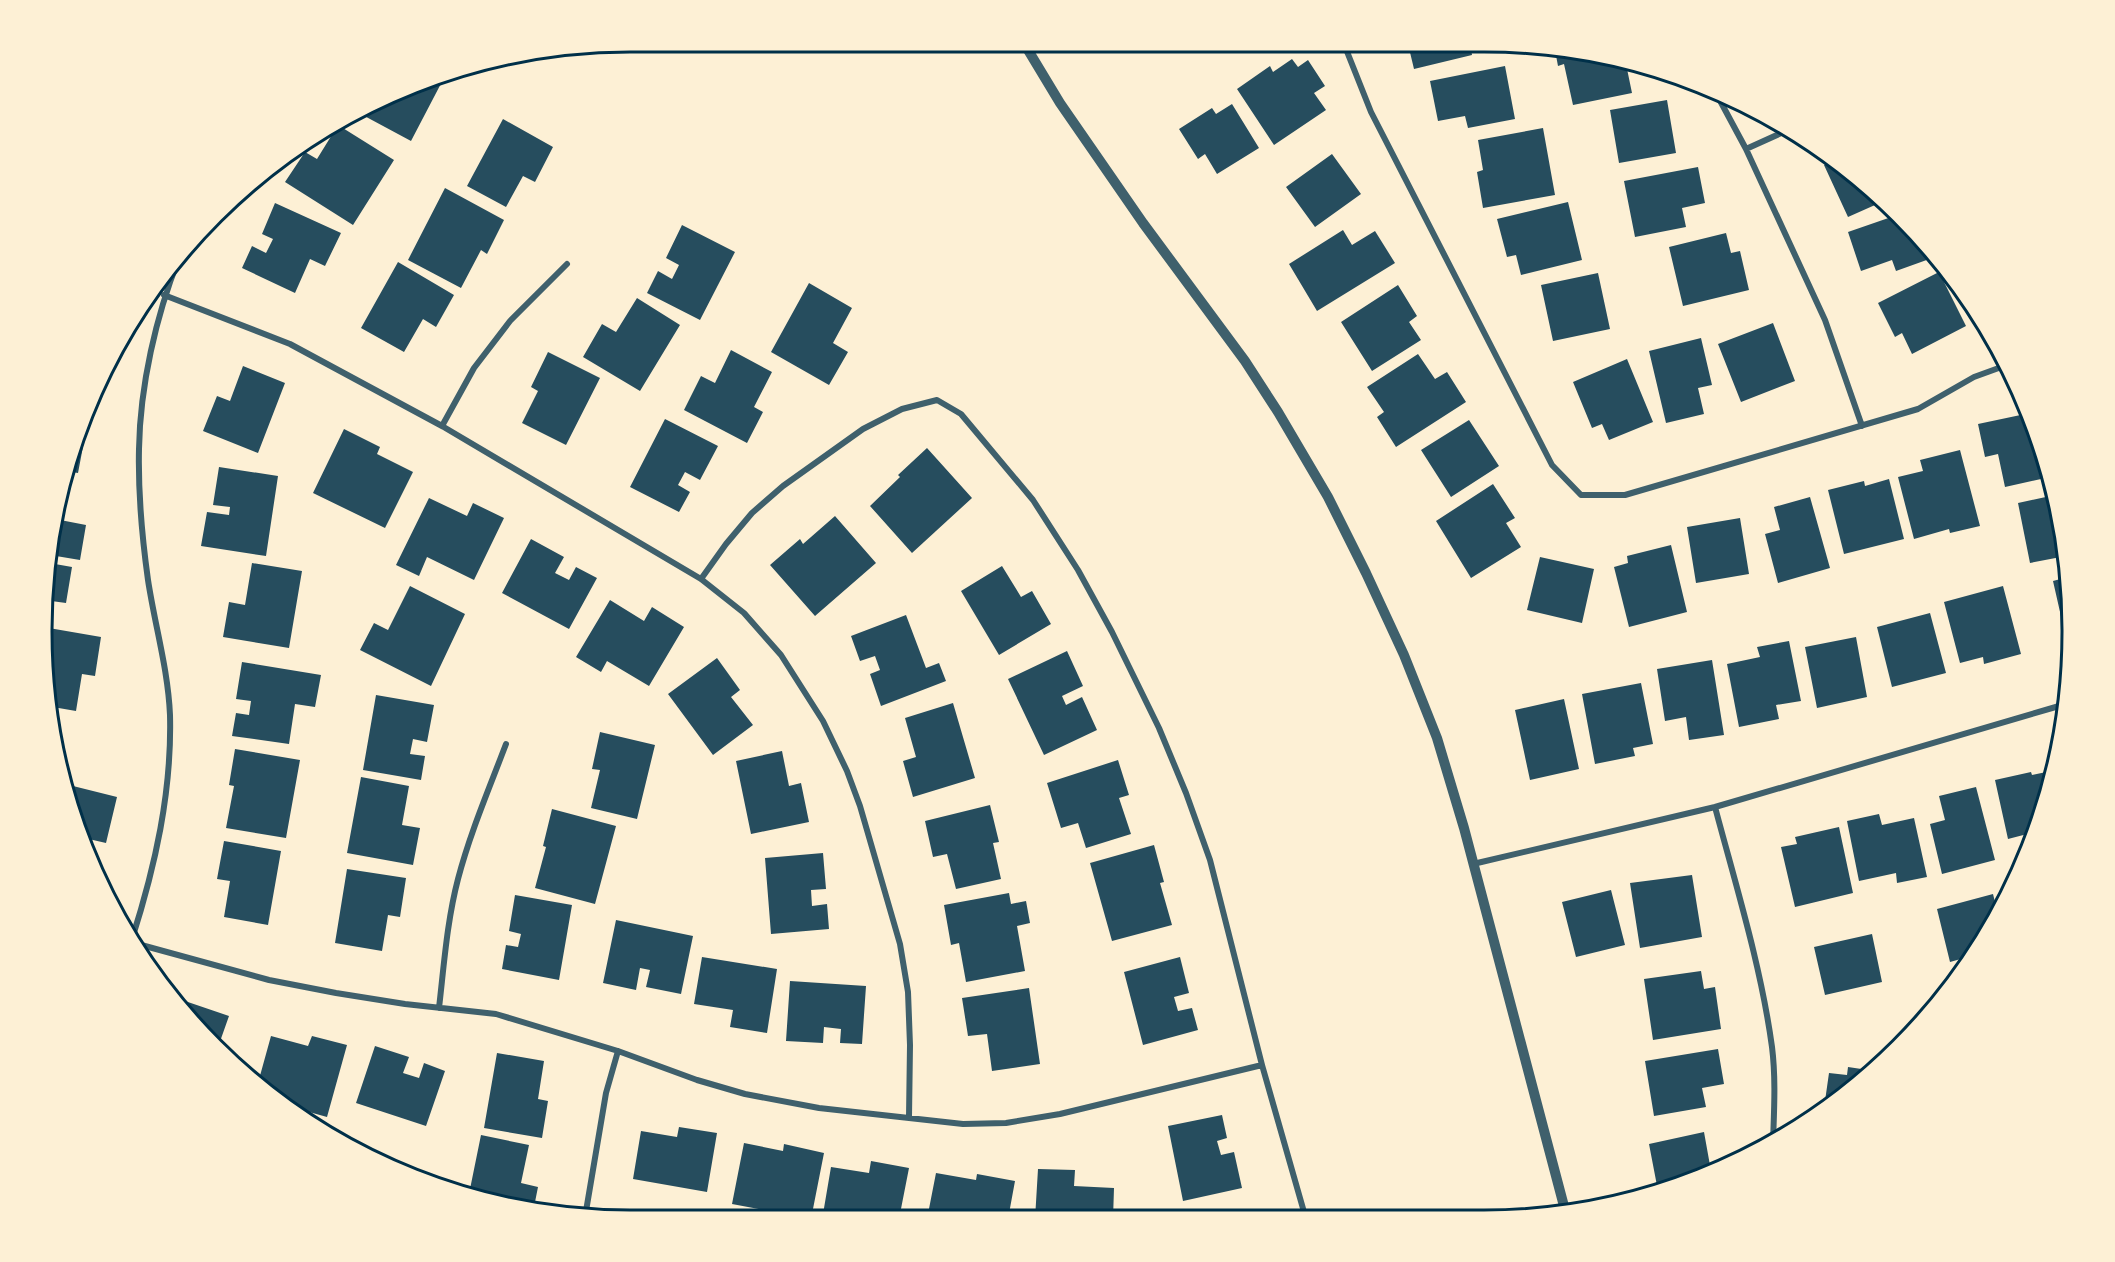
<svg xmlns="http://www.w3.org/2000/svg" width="2115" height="1262" font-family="'Noto Serif',serif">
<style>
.building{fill:#264d5e}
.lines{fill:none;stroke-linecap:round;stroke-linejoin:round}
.minor{stroke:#3f606c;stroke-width:6}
.tertiary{stroke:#3f606c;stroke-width:10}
.rim{fill:none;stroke:#003049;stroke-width:3}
</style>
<rect width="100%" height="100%" fill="#fdf0d5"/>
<path class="building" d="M1470,43L1472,55L1414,69L1408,44Z
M1555,50L1626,64L1632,93L1573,105L1564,64L1558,66Z
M1292,59L1298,67L1308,60L1325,86L1314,93L1326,110L1274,145L1237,89L1270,66L1273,72Z
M1505,66L1515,119L1468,128L1465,116L1438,121L1430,81Z
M442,73L446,74L411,141L357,112L370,103Z
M1667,100L1676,153L1619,163L1610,110Z
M1232,104L1259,148L1217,174L1205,154L1198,159L1179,129L1212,108L1216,114Z
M503,119L553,147L535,182L523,176L506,207L467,186Z
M338,125L394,160L353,225L285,182L305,152L317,159Z
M1543,128L1555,195L1483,208L1477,172L1483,170L1478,140Z
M1332,154L1361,194L1315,227L1286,187Z
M1835,160L1884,201L1848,217L1824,165Z
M1698,167L1705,203L1682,208L1686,227L1635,237L1624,181Z
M445,188L504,220L487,254L481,250L461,288L408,260Z
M1568,202L1582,260L1521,275L1516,255L1507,257L1497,219Z
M275,203L341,233L325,266L310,259L295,293L242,268L252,246L266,253L273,239L262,234Z
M1900,214L1935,257L1896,271L1892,260L1861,271L1848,232Z
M682,225L735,252L700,320L647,293L658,271L672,279L679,265L666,258Z
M1343,230L1352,245L1375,231L1395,263L1317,311L1289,264Z
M1726,233L1731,253L1740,251L1749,290L1683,306L1669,247Z
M398,262L454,295L436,327L423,319L404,352L361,328Z
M1939,272L1966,326L1912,354L1902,333L1895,337L1878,303Z
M1598,273L1610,329L1553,341L1541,285Z
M809,283L852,308L833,343L848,352L829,385L771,352Z
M1398,285L1417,316L1409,322L1421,340L1372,371L1341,322Z
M637,298L680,325L640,391L583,357L602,324L616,332Z
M1773,323L1795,381L1741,402L1718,344Z
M1701,338L1712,385L1698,388L1704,414L1666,423L1649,351Z
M731,350L772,372L754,407L763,412L747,443L684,410L701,376L715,383Z
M548,352L600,378L566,445L522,423L538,391L531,387Z
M1418,354L1435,379L1447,372L1466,402L1396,447L1377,417L1384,412L1367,387Z
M1627,359L1653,422L1609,440L1602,424L1592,428L1573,382Z
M243,366L285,383L258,453L203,431L217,396L230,401Z
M2030,413L2050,477L2005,487L1998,454L1985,457L1978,424Z
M665,419L718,446L700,480L685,472L678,485L690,492L679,512L630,487Z
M1469,420L1499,466L1451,497L1421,450Z
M344,429L380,447L377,454L413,472L385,528L313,493Z
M77,434L85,436L78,473L66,471L73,442Z
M927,448L972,498L912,553L870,506L900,477L898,475Z
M1960,450L1980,526L1950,533L1949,529L1914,539L1898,477L1923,471L1920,460Z
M219,467L278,476L266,556L201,546L207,512L229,515L230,507L213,505Z
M1889,479L1904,539L1844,554L1828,490L1864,481L1865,486Z
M1493,484L1515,518L1506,523L1521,547L1471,578L1436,521Z
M2055,495L2062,516L2066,556L2030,563L2018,503Z
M1810,497L1830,568L1778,583L1765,534L1780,530L1774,507Z
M429,498L467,516L473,503L504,518L474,580L427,557L419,576L396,565Z
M835,516L876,563L815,616L770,565L800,539L803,544Z
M1740,518L1749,574L1696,583L1687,527Z
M55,519L86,525L80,560L56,556L55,564L72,567L66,603L44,600L47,554Z
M531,539L564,557L555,573L569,580L576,567L597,578L569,629L502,593Z
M1671,545L1687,612L1629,627L1614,567L1628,563L1627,556Z
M1540,557L1594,569L1582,623L1527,610Z
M252,563L302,571L289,648L223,637L229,602L245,605Z
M1002,566L1021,597L1032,591L1051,624L999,655L961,591Z
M2068,577L2073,631L2065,634L2053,581Z
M410,586L465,614L431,686L360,650L374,623L388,630Z
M2003,586L2021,654L1984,664L1983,657L1960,663L1944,602Z
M610,600L644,621L652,607L684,627L649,686L607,661L601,672L576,657Z
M1930,613L1946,673L1892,687L1877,627Z
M906,615L926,668L939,663L946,681L881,706L870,674L880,670L875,656L860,661L851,636Z
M43,627L101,637L95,676L82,674L76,711L47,706Z
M1856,637L1867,697L1817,708L1805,647Z
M1789,641L1801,701L1776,705L1779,719L1739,727L1727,664L1760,657L1757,647Z
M1067,651L1083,686L1062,696L1066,705L1082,697L1097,730L1044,755L1008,679Z
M717,658L740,690L731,697L753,725L713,755L668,694Z
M1712,660L1724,735L1689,740L1686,717L1665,721L1657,669Z
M242,662L321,675L315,707L295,704L289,744L232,736L236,713L249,715L251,701L236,699Z
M1641,683L1653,744L1633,748L1635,756L1595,764L1582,694Z
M376,695L434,705L427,742L413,739L410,754L425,756L421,780L363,770Z
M1564,699L1579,769L1530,780L1515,710Z
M953,703L975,778L913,797L903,761L916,757L905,718Z
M600,732L655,745L637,819L591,808L600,770L592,769Z
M235,749L300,760L286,838L226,828L234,786L229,785Z
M782,751L789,786L801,783L809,822L751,834L736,761Z
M1118,760L1129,795L1119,798L1131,834L1086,848L1078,823L1061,828L1047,783Z
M2051,771L2052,777L2035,832L2008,839L1995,780L2031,772L2032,775Z
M361,777L409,786L402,825L420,828L413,865L347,853Z
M65,784L117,797L106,843L80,837L73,820Z
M1976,787L1995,860L1942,874L1930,824L1945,820L1939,796Z
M990,805L999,842L993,843L1001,879L956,889L947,854L933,857L925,821Z
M552,809L616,826L595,904L535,888L546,847L543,846Z
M1879,814L1882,825L1914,818L1927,877L1897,883L1896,873L1859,881L1847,821Z
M1839,827L1853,893L1795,907L1781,847L1797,844L1795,837Z
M224,841L281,851L268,925L224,917L230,881L217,879Z
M1154,845L1164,882L1160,883L1172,925L1112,941L1090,863Z
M823,853L826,889L811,890L812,906L827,904L829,929L771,934L765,858Z
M347,869L406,878L400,917L388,915L382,951L335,943Z
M1692,875L1702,937L1640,948L1630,883Z
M1611,890L1625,945L1576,957L1562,902Z
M1009,893L1011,904L1026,901L1030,923L1017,926L1025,971L966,982L959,943L951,945L944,905Z
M1993,894L1998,914L1975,955L1950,962L1937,909Z
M515,895L572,905L559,980L502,969L506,945L518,947L521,934L509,931Z
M616,920L693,936L681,994L646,987L650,970L640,968L636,990L603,983Z
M1872,934L1882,982L1825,995L1814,947Z
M702,957L777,969L767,1033L730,1027L733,1010L694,1004Z
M1180,957L1189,993L1174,997L1178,1011L1192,1008L1198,1030L1143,1045L1124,972Z
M1701,971L1704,989L1715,987L1721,1029L1653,1040L1644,979Z
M790,981L866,986L862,1044L840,1043L841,1029L824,1027L823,1043L786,1041Z
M1029,988L1040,1064L992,1071L987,1034L968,1036L962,998Z
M182,1000L229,1016L217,1050L179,1007Z
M271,1036L308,1046L312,1036L347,1045L327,1117L284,1105L258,1083Z
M375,1046L409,1057L403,1073L419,1078L424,1063L445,1071L426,1126L356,1103Z
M1718,1049L1724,1084L1702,1088L1706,1107L1654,1116L1645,1061Z
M497,1053L544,1061L538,1099L548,1101L542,1138L484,1128Z
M1848,1067L1875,1071L1824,1108L1829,1073L1847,1075Z
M1222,1115L1227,1138L1217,1141L1221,1155L1234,1152L1242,1188L1183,1201L1168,1126Z
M679,1127L717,1133L707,1192L633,1179L641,1131L677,1137Z
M1704,1132L1711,1171L1679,1186L1658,1191L1649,1144Z
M481,1135L529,1145L521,1183L538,1187L534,1207L469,1194Z
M744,1143L783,1151L784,1144L824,1153L811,1219L732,1204Z
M871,1161L909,1168L899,1219H848L823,1214L831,1167L869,1173Z
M1038,1169L1075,1170L1074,1186L1114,1188L1113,1219H1035Z
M936,1173L976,1180L977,1174L1015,1181L1008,1219H927Z
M1253,1209L1255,1219H1214V1218Z"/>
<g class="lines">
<path class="minor" d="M1344,44L1371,112L1552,465L1581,495H1625L1918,409L1974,377L2007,365
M1717,95L1746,149L1825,320L1862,426
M1746,149L1788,130
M164,295L290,344L442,426L701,579L744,613L781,655L823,721L847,771L860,806L900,944L908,992L910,1045L909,1117
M442,426L474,368L510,321L567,264
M701,579L726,544L752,513L783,486L863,429L902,409L937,400L961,414L1033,500L1078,570L1112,632L1159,728L1186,793L1210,860L1262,1065L1306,1219
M1715,807C1736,886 1761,966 1772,1047C1776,1079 1774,1111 1773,1143
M1473,864L1715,807L2066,704
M132,939C155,867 172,792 170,715C168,669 155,626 148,580C142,537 138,493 139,449C140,386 156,316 179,258
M134,943L269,980L336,993L405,1004L496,1014L618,1051L697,1080L745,1094L819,1108L963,1124L1006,1123L1060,1114L1262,1065
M439,1008C444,965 447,921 458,879C470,833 489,789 506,744
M585,1217L606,1093L618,1051"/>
<path class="tertiary" d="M1025,45L1060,103L1143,223L1245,361L1278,412L1328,497L1366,573L1404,655L1437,738L1464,828L1565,1210"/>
</g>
<path d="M0 0H2115V1262H0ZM630 52H1484A578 578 0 0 1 2062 630V632A578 578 0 0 1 1484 1210H630A578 578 0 0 1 52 632V630A578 578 0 0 1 630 52Z" fill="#fdf0d5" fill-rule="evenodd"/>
<path class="rim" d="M630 52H1484A578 578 0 0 1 2062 630V632A578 578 0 0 1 1484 1210H630A578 578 0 0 1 52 632V630A578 578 0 0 1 630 52Z"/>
</svg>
